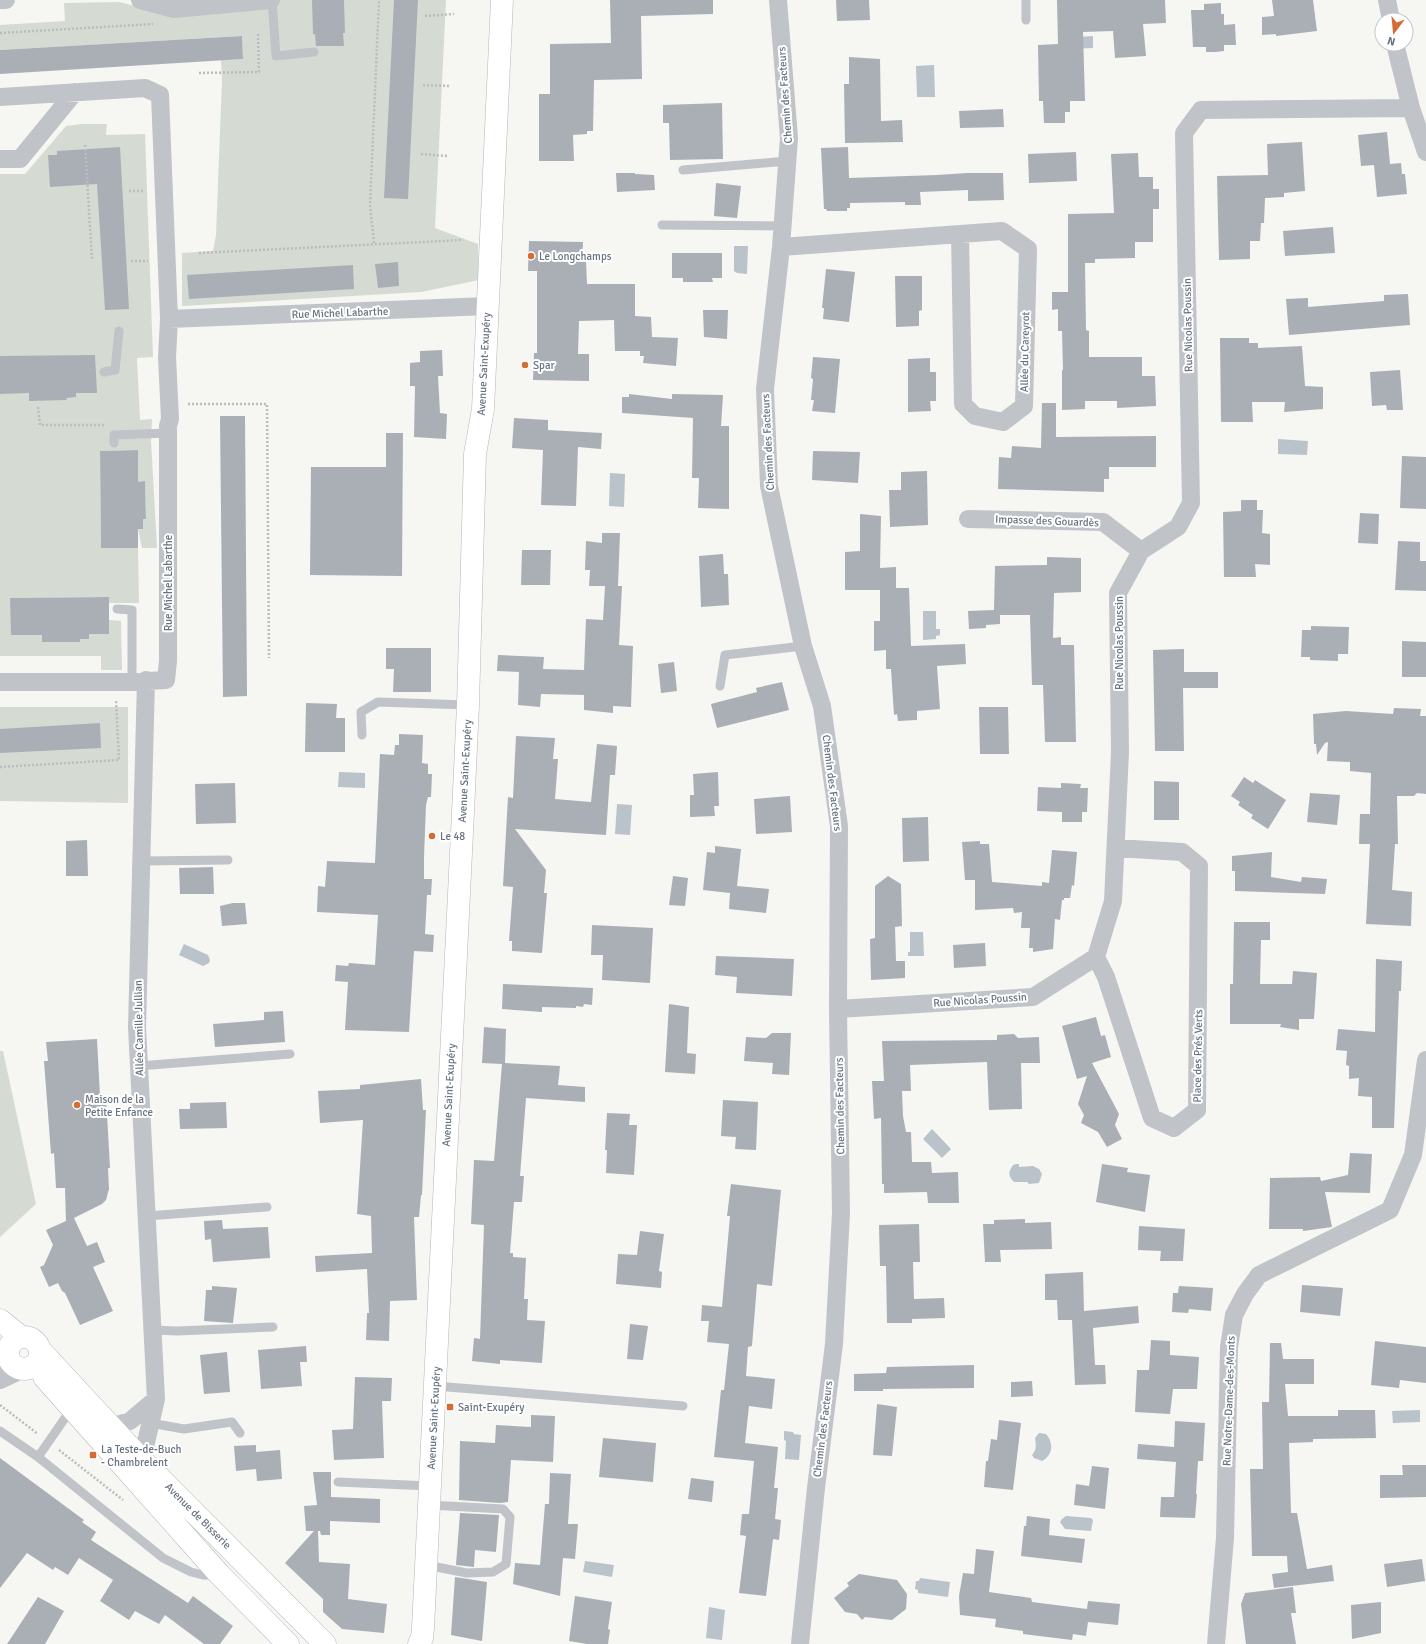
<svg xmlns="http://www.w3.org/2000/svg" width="1426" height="1644" font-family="Signika,sans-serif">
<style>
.green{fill:#d5dbd3}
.water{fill:#bac3c9}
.building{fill:#aaafb6}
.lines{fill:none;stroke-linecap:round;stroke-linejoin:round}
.secondary-casing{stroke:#b3b6bb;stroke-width:23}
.path{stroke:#babcbf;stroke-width:2.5;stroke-dasharray:2 2;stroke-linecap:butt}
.lane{stroke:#c0c3c7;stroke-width:9}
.street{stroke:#c0c3c7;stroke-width:18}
.secondary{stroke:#fff;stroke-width:22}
.poi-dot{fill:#d56c35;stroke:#fff;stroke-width:1.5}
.labels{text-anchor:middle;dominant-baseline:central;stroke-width:4;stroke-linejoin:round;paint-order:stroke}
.street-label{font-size:11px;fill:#687382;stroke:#fff}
.poi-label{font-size:11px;fill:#687382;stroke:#fff;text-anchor:start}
</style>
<rect width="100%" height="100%" fill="#f6f6f3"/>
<path class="green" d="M261,0H446L435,228L478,244L479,280L421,292L182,306V253L213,251L216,235L222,80L221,60L243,59L242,36L0,50V25L65,21L64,3L119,2L171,15Z
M81,124H107L106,135L145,134L153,357L137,358L140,420L152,419L151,441L157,548H142L138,529L143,519H146L145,482H138V450L100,451L101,548H138L139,603H109L108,597L11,598V635H42V642H79V639H89V634H109V620L121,621L122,670H101V656H0V174H25L66,126Z
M0,707H128V803L0,801Z
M0,1051H3L36,1204L0,1237Z"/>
<path class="water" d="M1093,36V48L1069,49L1068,38Z
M934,65L935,97H917L916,66Z
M734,246H748L747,274L737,273L734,271Z
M1278,439L1308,441L1307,455L1278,454Z
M610,473L625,474L624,507L609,506Z
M923,611H936V629H940V635L936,636V639L923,640Z
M339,772L365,773V788L338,787Z
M617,804L632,805L630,835L615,834Z
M910,932H923L924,956H908V952H910Z
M184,944L208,955L210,960L209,963L203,966L179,955Z
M932,1129L951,1149L942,1158L923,1139Z
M1016,1164H1019V1167L1033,1166L1039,1169L1042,1174L1039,1183L1029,1184L1027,1182H1014C1008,1176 1008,1172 1013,1165Z
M1420,1410V1422L1393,1423L1392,1411Z
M784,1431L793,1432L794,1434L801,1435L799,1460L785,1459L786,1441L784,1440Z
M1039,1433L1046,1434C1054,1443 1053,1455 1042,1461L1034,1458L1032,1455C1037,1449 1036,1446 1035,1438Z
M1066,1516L1091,1518L1093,1520L1091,1531L1065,1529L1060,1522L1062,1519Z
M585,1561L614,1565L612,1577L583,1572Z
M920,1578L950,1582L948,1597L918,1593V1590L915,1589L916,1581H919Z
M709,1607L725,1610L722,1640L706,1638Z"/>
<path class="building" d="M312,0H344L345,33H343L344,46H316L315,34H313Z
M394,0H418L408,199L384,198Z
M610,0H713V14L641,16L642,79L594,80L593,131H587V134L573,135L574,161H539V94H550V44L611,43Z
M836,0H869L870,20L837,21Z
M1057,0H1165L1166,23L1143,24L1146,56L1115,58L1113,31L1083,32L1085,101H1070V112H1065V123H1044L1043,101H1039L1038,45L1058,44Z
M1272,0H1313L1317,31L1276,36V34L1262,35V17L1274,16Z
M1221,3V14H1224V25L1235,24L1236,45H1224V51L1215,52H1206V47H1193L1191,10H1204V4Z
M242,36L243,59L0,74V50Z
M849,57L880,59L881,121L902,120L903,142L845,143L844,84H849Z
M722,103L723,159L670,160L669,123H663V105Z
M1003,109L1004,127L960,128L959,111Z
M1387,132L1390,164L1401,163L1402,174H1405L1407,194L1377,197L1374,165L1361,166L1358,135Z
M1302,142L1305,191L1284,193V197L1265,198L1264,223H1261L1260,241H1250V259L1219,260L1217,176L1268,175L1267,144Z
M120,147L129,309L105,310L97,184L50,187L48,155H57V151Z
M848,147L849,178L937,175L967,173H1003L1004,200L968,201V190L920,192L921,205H905V202L850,203V208H847V211H827L826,209H824L821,148Z
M1076,152L1077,181L1029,183L1028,154Z
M1138,153L1139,177H1153V189H1159V209H1153V242H1135V258L1095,259V263H1085L1086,330L1089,331V357H1142V376H1155L1156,406L1117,408V401H1085V409L1062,410V370H1063L1062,331H1058V309L1052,310V292H1068V214L1114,213L1111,154Z
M616,173H635V174L654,175L655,190L617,192Z
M716,183L741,186L737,218L714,216Z
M1333,227L1335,253L1285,256L1283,231Z
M529,241L583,242L582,261H586L587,284H635V316L651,317L652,337L678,338L676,366L643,363L644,356H640V351H615L614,320L579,321L578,354H589V381L533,380L534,353H537V271H528Z
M672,253H722V278H712L713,282H683V278H672Z
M398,262L399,286L378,288L375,264Z
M353,265L354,289L189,299L187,275Z
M826,269L855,272L849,322L823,319L824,308H822Z
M895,276H922V310L919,311V326L896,327Z
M1408,294L1410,325L1289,335L1286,299L1308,298V307L1384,301V295Z
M703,310H728L727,339L704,337Z
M1220,338H1249V343H1258V348L1302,346L1305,386L1323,387V409L1284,412L1285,402H1252L1253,422H1221Z
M442,350L443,376H438L440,413L447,414L446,439L414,437L415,386H410V363L420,362V351Z
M95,355L97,393H76V397L66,398L67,400L29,401V393L0,394V356Z
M813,357L840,359L835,413L812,411L814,400H811L813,379L811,378Z
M930,358V372H936V401H930L931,411L908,412V359Z
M1400,370L1403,410H1387L1386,405L1372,406L1370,372Z
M629,394L672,399V394L723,395L721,426H729V509L698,508L699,478H692L693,418L622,413V397H629Z
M1042,403H1056V437L1156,436V467H1109V479H1104V492L998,489L999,457L1011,458L1012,446L1041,448Z
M220,416H245L247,696L223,697Z
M514,418L548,420V430L602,433L601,449L578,447L576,506L541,505L543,450L512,448Z
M386,433H403L402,576L310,575L311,467H386Z
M138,450V482L145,481L146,519H143V529H138V548H101L100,451Z
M813,451L860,452L858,483L812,480Z
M1402,456L1426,457V509L1400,508Z
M927,471L928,525L890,527L889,490H901V472Z
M1241,500H1257V510H1263L1262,533L1270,534V565L1255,564L1256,577H1224L1223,512L1241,511Z
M1360,513L1379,514L1378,544L1358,543Z
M860,514L881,516L880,568L896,567V588H909L911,646L965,644L966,664L937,666L940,709L917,711V720L898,721L897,714L894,715L891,669H886V650L874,651V621H880V590H845V552L860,551Z
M602,533H620L618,586H622L619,645L633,646L631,707L613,706V713L584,710V695L541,694L540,707L518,705L519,672L497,671L498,655L544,657L543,669L584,670L586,619L603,620L605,586H589L590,570H585L586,541L602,543Z
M1398,541L1420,542V561H1426V591L1395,590Z
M522,550H551L550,585H521Z
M723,554L724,574H728L729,605L701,607L699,556Z
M1047,557L1081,558V592L1054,593L1053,638L1061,637V645H1074L1076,742H1045L1043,685H1032L1030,615H1000V624L986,625V628L969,629L968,611L994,610L995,566L1047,565Z
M109,597V634H89V639H80V642H42V635H11L10,598Z
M1311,626L1349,627L1348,654H1338V661L1310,660V657H1301L1302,630H1311Z
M1402,641L1426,642V677H1402Z
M386,648H431V692H393L394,669H386Z
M1184,649V672H1218V688H1183L1184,751H1155L1153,650Z
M674,662L677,691L661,693L658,664Z
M782,682L789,710L717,728L711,704L757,692L756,688Z
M306,703L337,704L336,718H345V752H305Z
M979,707H1008L1009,754H980Z
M1394,708L1421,709L1420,716H1426V794L1417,793L1414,796H1397L1398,844H1395L1392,890L1412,892L1411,926L1366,924L1370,844H1359L1360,814H1370L1371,773L1350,771V762L1327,761L1328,742L1325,743L1317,755L1316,744H1314L1313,714L1346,711L1393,714Z
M100,723L101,748L0,753V729Z
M399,734L423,735L422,763L428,764V774H432L431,797H428L426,805L424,857V879H432L431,895H427L425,934L434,935L433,952L414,951L409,1032L345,1030L348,982L335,981L336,965L348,966L349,963L375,965L378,915L317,912L318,886L325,887L327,861L375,863L380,754L394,755L395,745H399Z
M516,736L555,738L553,759H558L555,799L591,802L597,744L617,746L615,775H610L606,835L515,829L546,870L544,893H547L542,953L512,951V941H509L513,887L503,886L508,797L513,798Z
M718,772L719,806H714L715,816L690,817V795H694L693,774Z
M1244,777L1253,783L1255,780L1286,800L1268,829L1251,818L1253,815L1238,805L1240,802L1231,796Z
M1154,781L1179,782V820H1154Z
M235,783L236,823L196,824L195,784Z
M1061,783L1081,784L1080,788H1088L1087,812H1082V822H1062V812L1037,811L1038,787L1061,788Z
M1310,793L1340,795L1337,825L1307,822Z
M790,796L792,832L756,834L754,799Z
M928,817L929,861L903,862L902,818Z
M87,840L88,876H66V841Z
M980,841V844H989L992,882L1042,886V882L1049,883L1052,850L1077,852L1074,886L1072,885L1070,898H1064V900H1062L1060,920L1055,919L1053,949L1033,952V948H1029L1030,928H1021L1022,912L1014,913L1013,908L975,910V880H965L962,842Z
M715,846L741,849L737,886L769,889L766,913L729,909L730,893L703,890L707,852L715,853Z
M1272,852L1271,877L1301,882L1302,877L1327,879L1325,894L1235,891V871H1232V856Z
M213,867L214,894H180L179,868Z
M673,876L688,878L685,906L669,905Z
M888,876L901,884L902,926L895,927L896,961H905V978L871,980L870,939L875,938V886Z
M233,903H245L247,924L222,926L220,906Z
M1234,922H1270V940H1261L1260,984H1292L1293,971L1317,973L1314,1019H1299V1030L1280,1027L1281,1024H1230V984H1233Z
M592,925L653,928L650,983L602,980L603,955H591Z
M985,943L986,966L954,968L953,945Z
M716,956L794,959L792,996L736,993L737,977L715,975Z
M1376,959L1402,961L1401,991H1399L1394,1128H1372V1097L1358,1096L1359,1078L1349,1079V1066L1346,1065L1347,1051L1336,1050L1338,1029L1375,1032Z
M503,984L593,988L592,1005L584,1004L583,1007L576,1006V1008L542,1007V1012L502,1009Z
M669,1004L689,1007L687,1053L696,1054L695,1074L665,1072Z
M283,1011L285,1042L215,1047L213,1024L264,1020V1012Z
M1096,1017L1101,1036L1105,1035L1111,1057L1092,1063L1119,1114L1115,1125L1122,1139L1107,1147L1098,1132L1081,1123L1084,1115L1078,1104L1087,1076L1077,1079L1062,1026Z
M484,1027L506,1029L505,1063L560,1066L558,1085L585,1087V1102L526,1098L520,1176H524L522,1202H514L510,1253H513V1257L526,1258L524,1299H528L527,1320L545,1321L542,1363L500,1360V1364L472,1361L474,1338L480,1339L484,1225L471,1224L474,1160L494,1161L502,1064L482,1063Z
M772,1033H791L789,1075L772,1074L773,1063L744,1061L746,1037L766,1038Z
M1014,1034L1018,1038L1039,1037L1040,1063H1021L1022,1109L989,1110L987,1062L910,1065L911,1091H902L903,1116L906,1132H911L912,1162H931L932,1173L958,1172L959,1203H928L927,1192L884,1193V1184H882L881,1118L874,1119L872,1081H884L882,1041L997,1040V1035Z
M97,1039L100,1096H106L110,1168H108L109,1189L106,1200L102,1204L74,1218L87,1246L97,1242L105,1262L93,1267L113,1311L80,1325L65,1293L62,1291L58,1283L49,1287L40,1267L44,1265L53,1245L46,1230L66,1221L65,1188H56L54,1153L51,1154L44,1061H48L46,1042Z
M421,1079L423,1110H426L422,1195H421L419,1217H414L417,1300L390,1301L389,1341L366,1340L367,1313H369L367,1269L316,1272L315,1256L372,1253L371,1216L357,1214L363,1120L320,1123L318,1091L360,1089V1085Z
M723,1100L758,1102L756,1150L735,1149L736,1137L721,1136Z
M226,1102L227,1128L180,1129L179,1109H190V1103Z
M607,1113L630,1114L629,1125H637L634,1175L606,1173L607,1150H605Z
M1350,1153L1372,1154L1370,1193L1325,1192L1332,1227L1303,1231V1229H1269L1270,1178L1320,1177L1321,1181L1348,1175Z
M1102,1164L1128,1168L1127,1172L1150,1175L1145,1212L1096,1202Z
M731,1184L781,1190L772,1286L757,1284L752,1346L748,1347L746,1376L775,1379L772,1409L749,1406L745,1443L778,1447L774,1488H778L775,1519L781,1520L779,1540L773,1539L766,1596L739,1593L746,1536L740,1535L742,1514H749L754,1461L714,1457L721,1390H724L729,1344L707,1342L709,1321H701L702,1305L722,1307L730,1216H727Z
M1025,1219V1223L1051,1222L1052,1249L1000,1250L1001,1262H985L983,1224H994V1220Z
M222,1220L223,1229L268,1227L270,1258L213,1262L211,1239L205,1240L204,1221Z
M919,1224L920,1262H913L914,1299L944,1298L945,1318L912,1319V1323H887L886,1266H880L879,1225Z
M1139,1226L1185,1229L1183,1261H1160L1161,1251L1138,1250Z
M640,1231L664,1234L659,1271L662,1272L661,1288L616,1284L618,1254L637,1255Z
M1083,1272L1084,1311L1138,1306L1139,1323L1093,1328L1095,1365H1105L1106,1384L1075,1385L1072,1320H1058L1057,1300H1045V1274Z
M1302,1285L1343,1288L1340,1316L1300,1312Z
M212,1286L237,1288L233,1323L204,1321L206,1290H212Z
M1179,1286L1213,1288L1211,1311L1189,1309L1188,1313L1172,1312L1173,1293H1178Z
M630,1324L648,1326L643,1360L627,1359Z
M1151,1340L1170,1341V1355L1199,1357L1197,1389H1173L1170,1414L1135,1412L1137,1370H1149Z
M1375,1341L1426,1347V1383L1400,1380L1399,1388L1371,1385Z
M1270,1343H1281L1283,1359H1314V1384H1285L1288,1416H1338V1410H1375L1376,1438L1313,1439V1442L1289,1443L1291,1513H1297L1307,1569L1332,1565L1334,1581L1274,1588L1272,1574L1288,1572L1287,1556H1252L1250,1469H1263L1262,1402H1269Z
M306,1346L307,1362H300L302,1386L261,1389L258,1350Z
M227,1352L230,1392L204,1394L200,1355Z
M974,1365V1388L883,1389V1391H854V1374L886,1373L887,1367Z
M355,1377L392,1378L391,1401H382L384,1458L334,1460L332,1430L353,1429Z
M1032,1381L1033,1396L1011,1397V1382Z
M877,1404L897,1407L892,1456L873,1455Z
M531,1415L555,1416L553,1462L511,1460L508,1502L500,1503L459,1500L460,1441L495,1443L496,1425L531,1427Z
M999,1420L1021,1423L1013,1490L984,1487L986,1461H988L991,1439L997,1440Z
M1175,1421L1205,1423L1203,1461H1198L1196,1494H1197L1195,1518L1160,1517L1161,1497H1174L1176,1462L1137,1459L1138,1444L1174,1447Z
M603,1438L656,1443L653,1482L599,1477Z
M256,1445V1452L280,1450L282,1479L257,1481L256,1469L236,1471L234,1446Z
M0,1458L84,1520L82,1522L96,1532L91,1540L188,1603L193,1596L233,1626L220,1644H204L165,1615L159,1624L135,1611L129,1620L100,1601L113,1580L79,1558L68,1575L55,1567L53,1570L27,1553L0,1588Z
M1402,1465H1426V1497L1380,1498V1475H1403Z
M1092,1466L1109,1468L1105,1509L1074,1505L1076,1484L1089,1486Z
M313,1472H331V1497L380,1499V1523L330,1521V1535H321L320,1531H318L319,1562L350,1564L348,1599L387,1604L384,1633L342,1629L323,1612V1599L285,1563L314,1531H306L304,1506L317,1505Z
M550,1473L571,1474L568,1524H578L575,1559L563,1558L560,1596L513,1584L515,1563L540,1565L545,1504H549Z
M691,1478L714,1481L712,1502L688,1499Z
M460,1513L499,1515L496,1552L475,1550L474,1567L456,1565Z
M1027,1516L1050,1519L1049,1535L1085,1539L1082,1563L1021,1556L1024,1526H1026Z
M976,1549L994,1551L989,1592L1031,1598L1032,1602L1087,1609L1088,1601L1120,1604L1118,1625L1088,1622L1086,1636L1073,1634L1072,1640L1023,1634V1631L995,1627L996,1619L960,1615L959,1596L963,1573L974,1574Z
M1422,1559L1425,1581L1387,1587L1384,1564Z
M859,1574L897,1580L907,1594L906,1609L892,1620L865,1617L862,1620L857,1614L845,1612L834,1598L849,1586L847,1583Z
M455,1577L487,1582L482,1641L451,1635Z
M1293,1587L1296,1613H1291L1296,1644H1246L1241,1604L1245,1593Z
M575,1596L612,1602L608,1629L610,1630L608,1644H587L569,1641Z
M38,1597L64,1611L45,1644H7Z
M1381,1602V1633L1352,1639L1351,1605Z"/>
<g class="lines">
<g class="secondary-casing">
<path id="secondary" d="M0,1320L21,1337
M8 1353a16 16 0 1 1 32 0a16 16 0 1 1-32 0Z
M41,1351L142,1460L325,1644
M44,1377L219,1574L288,1644
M419,1644L422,1638L423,1628L463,812L468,705L475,454L483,409L502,0"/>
</g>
<path class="path" d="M425,16L454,14
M0,33L153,24
M199,73L259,72L258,33
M423,85L450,86
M85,145L92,259
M421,154L447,156
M129,191H145
M374,243L370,205L379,0
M199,253L463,240
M131,261H148
M188,404H267L269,658
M38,407L40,425H104
M0,767L119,760L116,700
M0,1405L38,1434
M59,1450L123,1500"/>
<path class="lane" d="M272,0L276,56L314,52
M1026,0V20
M683,170L788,161
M662,225L783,226
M104,372L115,370L119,331
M114,443V435L168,433
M117,609L132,610V681
M720,686L725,655L803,646
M362,735L361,712L378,702L468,705
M141,861L228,860
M139,1066L290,1054
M147,1216L267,1207
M152,1330L177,1331L273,1327
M435,1386L683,1406
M150,1423L184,1429L232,1422L240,1433
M0,1431L38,1457L163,1558L191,1572L203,1575H217
M38,1457L72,1408
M338,1482L430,1486
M426,1565L467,1573L493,1572L506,1564L510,1517L503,1509L429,1505"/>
<path class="street" d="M0,0H6
M140,0L174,9L271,0
M778,0L789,138L781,247L765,389L769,486L803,646L822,706L839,826L838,1009L841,1213L834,1344L816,1488L800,1644
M1387,0L1391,20
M1395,44L1411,108L1426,152
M0,97L145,88L160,95L169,319
M0,159H20L75,92
M781,247L1002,231L1028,249L1024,406L1003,422L975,416L963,404L960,234
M968,519L1103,522L1141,551
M0,682H128L166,680L168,661V426L170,419L167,357L169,319L487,306
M1096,957L1106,977L1152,1118L1174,1128L1197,1110L1199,866L1182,852L1116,848
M838,1009L1033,997L1096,957L1113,901L1120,752L1118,593L1141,551L1178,527L1191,503L1184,133L1201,110L1411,108
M0,1370L8,1352
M0,1380L15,1373L20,1368
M110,1427L130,1421L156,1399
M142,1460L156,1399L137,1027L146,680
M1216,1644L1225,1538L1229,1347L1234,1315L1245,1294L1259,1275L1390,1210L1413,1155L1426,1060"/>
<use href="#secondary" class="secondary"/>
</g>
<g class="poi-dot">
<circle cx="531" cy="256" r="4"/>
<circle cx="525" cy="365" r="4"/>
<circle cx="432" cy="836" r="4"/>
<circle cx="77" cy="1105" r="4"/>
<rect x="446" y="1403" width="8" height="8" rx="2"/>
<rect x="89" y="1451" width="8" height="8" rx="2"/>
</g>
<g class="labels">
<g class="street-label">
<text transform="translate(785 95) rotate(-94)">Chemin des Facteurs</text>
<text transform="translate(340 313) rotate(-2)">Rue Michel Labarthe</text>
<text transform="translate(1188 325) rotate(-91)">Rue Nicolas Poussin</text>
<text transform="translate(1025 352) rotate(-89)">Allée du Careyrot</text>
<text transform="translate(484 364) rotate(-87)">Avenue Saint-Exupéry</text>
<text transform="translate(768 442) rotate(-93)">Chemin des Facteurs</text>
<text transform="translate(1047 521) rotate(2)">Impasse des Gouardès</text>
<text transform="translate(168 583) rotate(-90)">Rue Michel Labarthe</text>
<text transform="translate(1119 643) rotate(-90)">Rue Nicolas Poussin</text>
<text transform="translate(465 771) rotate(-87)">Avenue Saint-Exupéry</text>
<text transform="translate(832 783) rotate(83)">Chemin des Facteurs</text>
<text transform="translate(980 1000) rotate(-4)">Rue Nicolas Poussin</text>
<text transform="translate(139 1028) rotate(-91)">Allée Camille Jullian</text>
<text transform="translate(1198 1056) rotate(-89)">Place des Prés Verts</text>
<text transform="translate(449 1095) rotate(-87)">Avenue Saint-Exupéry</text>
<text transform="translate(840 1106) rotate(-91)">Chemin des Facteurs</text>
<text transform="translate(1229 1401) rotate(-88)">Rue Notre-Dame-des-Monts</text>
<text transform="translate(434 1418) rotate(-87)">Avenue Saint-Exupéry</text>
<text transform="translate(823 1429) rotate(-83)">Chemin des Facteurs</text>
<text transform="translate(198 1516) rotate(45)">Avenue de Bisserie</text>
</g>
<g class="poi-label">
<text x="539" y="256">Le Longchamps</text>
<text x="533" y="365">Spar</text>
<text x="440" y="836">Le 48</text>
<text x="85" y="1099">Maison de la<tspan x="85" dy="13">Petite Enfance</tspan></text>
<text x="458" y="1407">Saint-Exupéry</text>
<text x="101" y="1449">La Teste-de-Buch<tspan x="101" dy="13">- Chambrelent</tspan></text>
</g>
</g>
<g transform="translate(1394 32) rotate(196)"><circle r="19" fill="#ffffff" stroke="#c3c7cd"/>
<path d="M0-3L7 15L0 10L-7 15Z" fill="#d56c35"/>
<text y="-6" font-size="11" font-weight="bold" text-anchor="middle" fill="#687382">N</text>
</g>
</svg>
